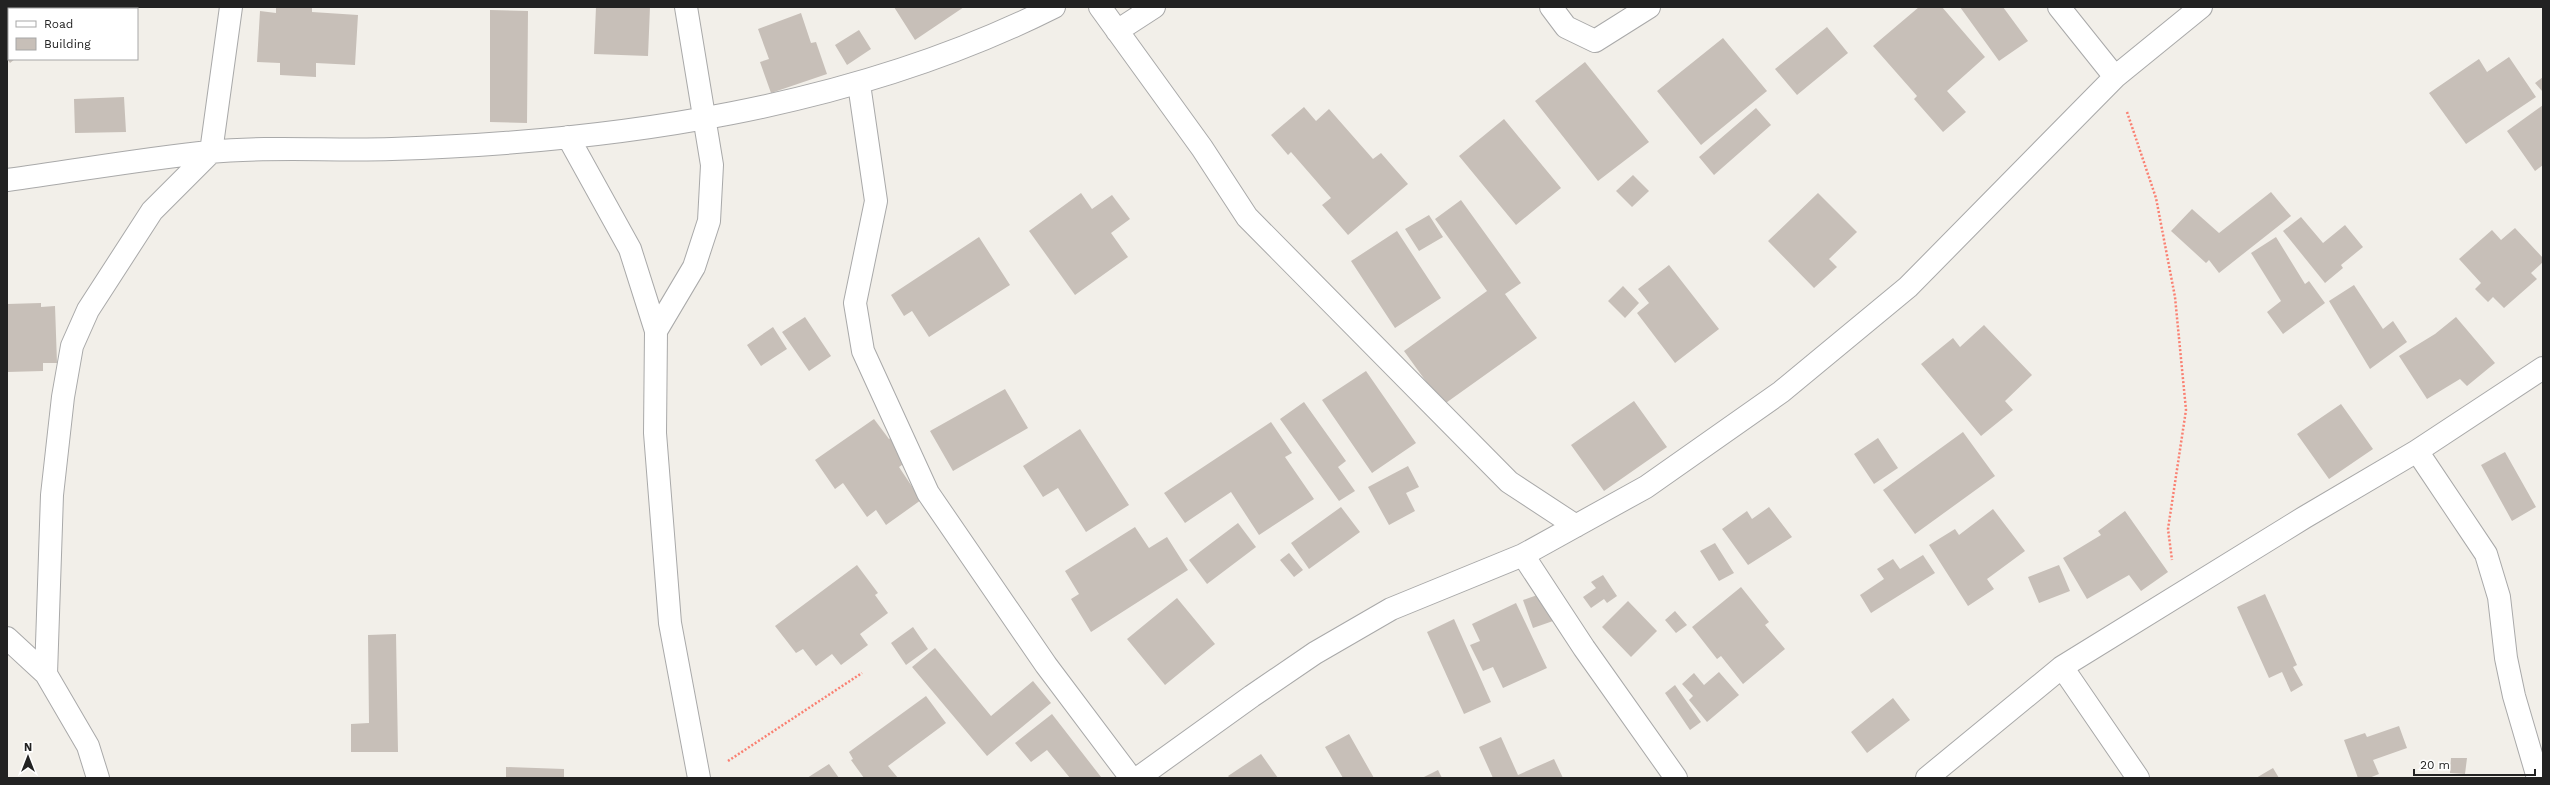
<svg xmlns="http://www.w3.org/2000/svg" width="2550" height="785" font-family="'Work Sans',sans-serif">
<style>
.building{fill:#c7bfb8}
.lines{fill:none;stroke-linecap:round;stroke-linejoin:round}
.street-casing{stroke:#a9a9a9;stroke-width:24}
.path{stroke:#fa8072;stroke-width:2.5;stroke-dasharray:2 2;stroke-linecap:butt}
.street{stroke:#fff;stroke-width:22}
</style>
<rect width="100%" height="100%" fill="#f2efe9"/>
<path class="building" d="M7,7H33L35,9H9V59H15L10,63L7,59Z
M276,7H312V12L358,15L355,65L316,63V77L280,75V63L257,62L260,11L276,13Z
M596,7H650L648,56L594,54Z
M894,7H964L915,40Z
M1919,7H1942L1985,57L1947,91L1966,112L1943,132L1914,99L1917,96L1873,46Z
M1960,7H2003L2028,41L1999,61Z
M490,10L528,11L527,123L490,122Z
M801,13L811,43L816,42L827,74L771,93L760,62L769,59L758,29Z
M1827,27L1848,53L1797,95L1775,69Z
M859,30L871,49L847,65L835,45Z
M1723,38L1767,91L1701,145L1657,91Z
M2509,57L2536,97L2466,144L2429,93L2479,59L2487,72Z
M1585,62L1649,142L1598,181L1535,101Z
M2543,77V92L2535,83Z
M124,97L126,132L75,133L74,99Z
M2543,105V165L2535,171L2507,131Z
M1304,107L1316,121L1329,109L1373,159L1381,153L1408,184L1348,235L1322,205L1331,198L1291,152L1288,155L1271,135Z
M1756,108L1771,125L1714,175L1699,157Z
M1504,119L1561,188L1516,225L1459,156Z
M1633,175L1649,191L1632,207L1616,191Z
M2271,192L2291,216L2219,273L2209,260L2206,263L2171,231L2192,209L2219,233Z
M1081,193L1092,209L1112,195L1130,219L1111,233L1128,257L1075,295L1029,231Z
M1818,193L1857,232L1829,259L1837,267L1814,288L1768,241Z
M1461,200L1521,283L1505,294L1537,338L1443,405L1404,351L1487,291L1435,219Z
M1429,215L1443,237L1419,251L1405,229Z
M2301,217L2323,243L2345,225L2363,247L2341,265L2343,268L2325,283L2283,231Z
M2515,228L2543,258V262L2531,273L2537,279L2504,308L2493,297L2488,302L2475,289L2481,283L2459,259L2492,230L2501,240Z
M1397,231L1441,298L1395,328L1351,261Z
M979,237L1010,285L929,337L912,311L904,316L891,295Z
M2276,237L2305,284L2309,281L2325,303L2283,334L2267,312L2281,301L2251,253Z
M1669,265L1719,329L1675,363L1637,313L1649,303L1638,289Z
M2354,285L2383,329L2393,321L2407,342L2370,369L2329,301Z
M1623,286L1639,303L1625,318L1608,301Z
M41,303V307L55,306L57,363H43V371L7,372V304Z
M805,317L831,356L809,371L782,332Z
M2456,317L2495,363L2467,386L2460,379L2427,399L2399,356L2435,334Z
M1984,325L2032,375L2005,401L2013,410L1981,436L1921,364L1953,338L1960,347Z
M773,327L787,349L761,366L747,345Z
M1366,371L1416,443L1372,473L1322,400Z
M1005,389L1028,428L953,471L930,431Z
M1634,401L1667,447L1604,491L1571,445Z
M1304,402L1346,461L1338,467L1355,491L1339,501L1280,419Z
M2341,404L2373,449L2329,479L2297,434Z
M874,419L889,439L895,435L912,458L899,467L921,500L886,525L876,510L867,517L843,483L835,489L815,460Z
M1271,422L1292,453L1285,457L1314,499L1259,535L1231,492L1185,523L1164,493Z
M1080,429L1129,505L1086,532L1058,488L1043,497L1023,466Z
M1963,432L1995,476L1915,534L1883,490Z
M1878,438L1898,468L1874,484L1854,454Z
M2505,452L2536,507L2512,521L2481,465Z
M1408,466L1419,487L1406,493L1415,511L1389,525L1368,487Z
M1341,507L1360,532L1309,569L1291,543Z
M1769,507L1792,537L1748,565L1722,529L1747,511L1752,519Z
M1993,509L2025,551L1987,579L1994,589L1968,606L1929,545L1955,529L1959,535Z
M2125,511L2168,572L2141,591L2129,575L2087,599L2063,558L2101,535L2098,531Z
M1238,523L1256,547L1207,584L1189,560Z
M1135,527L1149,548L1167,537L1188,570L1091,632L1071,599L1079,594L1065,571Z
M1715,543L1734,573L1719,581L1700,551Z
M1289,553L1303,570L1294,577L1280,560Z
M1923,555L1935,573L1871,613L1860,595L1884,579L1877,569L1893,559L1900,569Z
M857,565L878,593L875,595L888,613L860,634L868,645L841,665L832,654L816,666L803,649L796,653L775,626Z
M2059,565L2070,591L2039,603L2028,577Z
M1603,575L1617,596L1607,603L1604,599L1591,608L1583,597L1596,588L1591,582Z
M1741,587L1769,622L1765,625L1785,649L1743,684L1721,656L1717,659L1692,627Z
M1543,593L1553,621L1533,628L1523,600Z
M2265,594L2297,665L2293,667L2303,685L2291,692L2282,672L2269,678L2237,607Z
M1177,598L1215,644L1165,685L1127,639Z
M1628,601L1657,631L1631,657L1602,627Z
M1516,603L1547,668L1503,688L1493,667L1483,671L1470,645L1480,641L1472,624Z
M1675,611L1687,625L1676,633L1665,620Z
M1454,619L1491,702L1464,714L1427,632Z
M913,627L928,649L906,665L891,643Z
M396,634L398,752H351V724L369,723L368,635Z
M935,648L991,716L1033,681L1051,703L987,756L912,667Z
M1719,672L1739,695L1707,722L1689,700L1693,696L1682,684L1694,673L1704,685Z
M1675,685L1701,722L1690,730L1665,693Z
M926,696L946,723L888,766L898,778H864L851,760L853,759L849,752Z
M1893,698L1910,720L1867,753L1851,732Z
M1052,714L1101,777L1100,778H1070L1047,750L1031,762L1015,743Z
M2399,726L2407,748L2373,760L2379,774L2369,778H2358L2344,740L2365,733L2367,737Z
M1349,734L1374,778H1343L1325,747Z
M1501,737L1518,775L1554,759L1563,778H1493L1479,747Z
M1261,754L1278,778H1230L1228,776Z
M2451,758H2467L2465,774L2450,773Z
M829,764L839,778H807Z
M506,767L564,769V778H506Z
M2273,768L2279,778H2256Z
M1438,770L1442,778H1422Z"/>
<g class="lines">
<g class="street-casing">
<path id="street" d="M686,7L712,165L709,221L694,267L656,331L655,433L670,623L699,778
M1100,7L1202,148L1247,217L1509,482L1576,526
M1551,7L1566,27L1595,41L1649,7
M2059,7L2115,77
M1117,31L1154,7
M859,84L876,201L855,303L863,351L928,493L1046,665L1131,778
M568,137L630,249L656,331
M7,180C74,171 142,159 209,152C269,146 331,151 392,149C615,142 853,108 1054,7
M2417,451L2486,554L2499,597L2506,658L2514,696L2538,778
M1523,555L1584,648L1676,778
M7,638L46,674L88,746L98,778
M2062,667L2138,778
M46,674L52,495L63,397L72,346L88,310L152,211L211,152L231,7
M1138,778L1252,696L1315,653L1391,609L1523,555L1646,487L1781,392L1908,287L2115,77L2201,7
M1927,778L2062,667L2305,517L2417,451L2543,368"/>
</g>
<path class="path" d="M2127,112L2156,198L2175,297L2186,410L2168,529L2172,560
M728,761L862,673"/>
<use href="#street" class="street"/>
</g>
<rect width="2550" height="785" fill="none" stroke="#222222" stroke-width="16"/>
<rect x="8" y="8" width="130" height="52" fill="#ffffff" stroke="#a7a7a7"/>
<rect x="16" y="21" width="20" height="6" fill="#ffffff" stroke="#a7a7a7"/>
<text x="44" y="28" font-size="12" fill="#222222">Road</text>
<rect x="16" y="38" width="20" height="12" fill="#c7bfb8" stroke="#a7a7a7"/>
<text x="44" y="48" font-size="12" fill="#222222">Building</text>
<g transform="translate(28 757)" stroke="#ffffff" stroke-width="3" paint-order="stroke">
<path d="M0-3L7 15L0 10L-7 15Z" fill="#222222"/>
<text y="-6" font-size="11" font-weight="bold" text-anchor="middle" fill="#222222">N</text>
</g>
<path d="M2414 769v6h121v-6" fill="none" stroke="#222222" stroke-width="2"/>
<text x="2420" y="769" font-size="12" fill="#222222" stroke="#ffffff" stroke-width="3" paint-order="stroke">20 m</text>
</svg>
